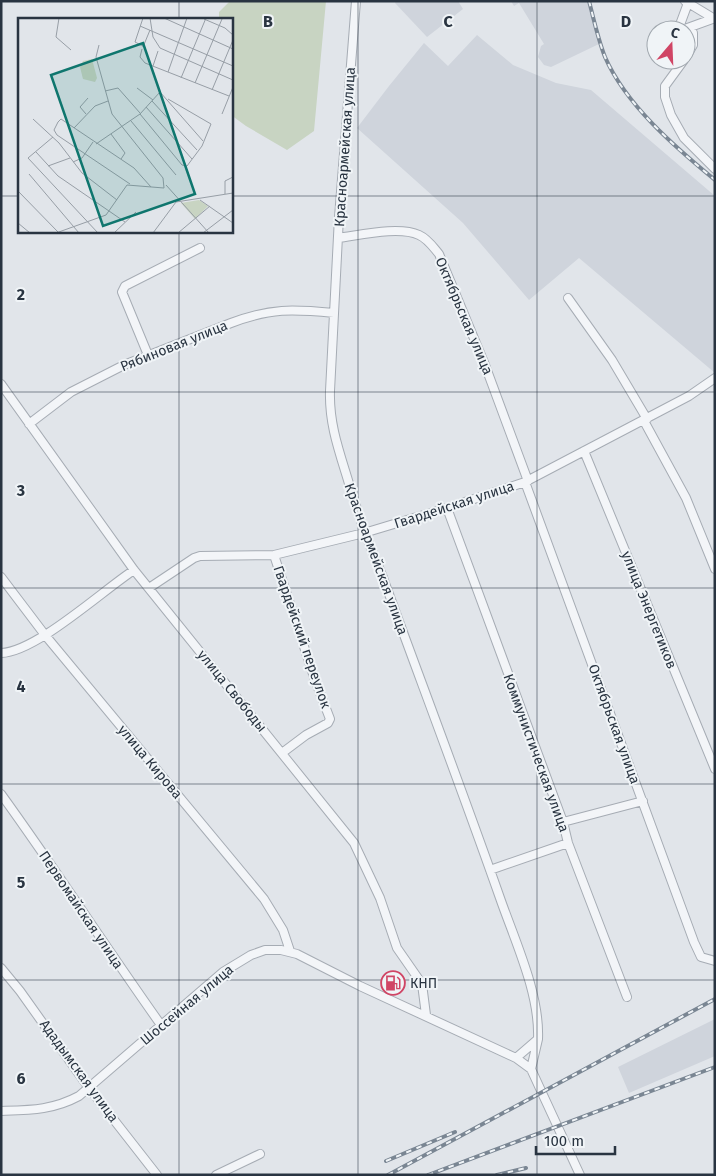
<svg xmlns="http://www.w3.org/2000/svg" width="716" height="1176" font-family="'Fira Sans',sans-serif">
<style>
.built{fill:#cfd4dc}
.green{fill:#c8d4c2}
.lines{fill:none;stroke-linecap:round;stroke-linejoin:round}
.minor-casing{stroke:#a6acb4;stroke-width:10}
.minor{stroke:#f3f5f8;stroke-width:8}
.rail-casing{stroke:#7a8693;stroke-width:4}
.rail{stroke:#f0f4f7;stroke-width:2;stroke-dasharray:5.5;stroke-linecap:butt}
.grid{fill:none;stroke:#293441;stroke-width:1;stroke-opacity:0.55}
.labels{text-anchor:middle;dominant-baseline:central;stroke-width:4;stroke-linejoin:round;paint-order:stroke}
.street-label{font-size:14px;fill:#293441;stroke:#f0f4f7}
.poi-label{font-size:14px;fill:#293441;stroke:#f0f4f7;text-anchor:start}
.inset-road{fill:none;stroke:#979ea6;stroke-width:1}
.view{fill:#0f766e;fill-opacity:0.15;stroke:#0f766e;stroke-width:2.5}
.inset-edge{fill:none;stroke:#293441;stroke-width:2.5}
.grid-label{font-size:16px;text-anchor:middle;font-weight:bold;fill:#293441;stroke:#f0f4f7;stroke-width:4;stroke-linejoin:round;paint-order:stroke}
</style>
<rect width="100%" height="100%" fill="#e1e5ea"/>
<path class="built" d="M396,1H458L463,9L427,37L395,3Z
M511,1H587L599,44L551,67L544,65L538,57L541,46L544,44L519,3L514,6Z
M477,35L513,65L556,83L591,90L715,196V373L579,258L529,300L463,223L357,128L389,86L424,43L448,66Z
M715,1019V1056L629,1093L618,1067Z"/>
<path class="green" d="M230,1H326L314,131L287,150L246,126L231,115V19H219V12Z"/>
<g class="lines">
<g class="minor-casing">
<path id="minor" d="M356,1L339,217L330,391C329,422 338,448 347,477C357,511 368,543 382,575C421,682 462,790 500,898C515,941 540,994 538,1039L516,1058
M685,1L713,18
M678,30L688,3
M682,30L715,18
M686,57L693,45V33
M684,60L665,86V97L671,115L684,138L715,169
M338,238C361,235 399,226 419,235C428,239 433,247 439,254L485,365L528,481
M568,298L612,360L647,419
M148,355L122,292L125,286L200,248
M1,384L134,570L354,843L380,898L397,948L422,984L426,1015
M644,421L686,498L715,569
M29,424L71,392L124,365L231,323C271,308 292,309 334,313
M584,451L715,769
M525,482L694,942L701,957L715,961
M447,508L563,822L568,843L627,997
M274,555L314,677L330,719L328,723L306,735L282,753
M1,577L45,635L264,899L283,930L290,951
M149,588L194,558L200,556L274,555L364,533L447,508L525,482L689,396L715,378
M1,653C36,652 102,591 134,570
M1,794C56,870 107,949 161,1025
M563,822L643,801
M490,870L568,843
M1,968L20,991L89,1088L157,1175
M538,1039L531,1069L580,1175
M1,1111C31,1110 53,1110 79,1096L223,972L251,955L265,950H281L297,954L360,986L516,1058L531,1069
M216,1175L260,1154"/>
</g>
<use href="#minor" class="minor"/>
<g class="rail-casing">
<path id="rail" d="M589,1C594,20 598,39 605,57C626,105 675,147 715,180
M386,1161L455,1132
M388,1175L715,999
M428,1175L715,1067
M497,1175L526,1168"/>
</g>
<use href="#rail" class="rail"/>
</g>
<path class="grid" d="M179,1V19M358,1V1175M537,1V1175M1,196H19M231,196H715M179,231V1175M1,392H715M1,588H715M1,784H715M1,980H715"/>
<defs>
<g id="fuel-ring" transform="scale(1.25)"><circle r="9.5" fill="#f0f4f7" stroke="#d04565" stroke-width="1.5"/><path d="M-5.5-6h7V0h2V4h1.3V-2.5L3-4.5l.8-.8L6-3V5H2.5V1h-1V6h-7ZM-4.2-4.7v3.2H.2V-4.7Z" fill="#d04565"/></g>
</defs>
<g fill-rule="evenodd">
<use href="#fuel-ring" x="393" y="983"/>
</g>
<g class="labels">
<g class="street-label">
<text transform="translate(345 147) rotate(-86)">Красноармейская улица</text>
<text transform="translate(464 316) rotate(67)">Октябрьская улица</text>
<text transform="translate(174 346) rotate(-22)">Рябиновая улица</text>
<text transform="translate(454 505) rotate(-18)">Гвардейская улица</text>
<text transform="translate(376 559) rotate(70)">Красноармейская улица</text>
<text transform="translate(649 610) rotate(68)">улица Энергетиков</text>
<text transform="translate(302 637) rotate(71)">Гвардейский переулок</text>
<text transform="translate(232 691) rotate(51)">улица Свободы</text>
<text transform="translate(614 724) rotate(70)">Октябрьская улица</text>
<text transform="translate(536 753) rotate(70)">Коммунистическая улица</text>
<text transform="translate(150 762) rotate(50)">улица Кирова</text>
<text transform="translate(81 910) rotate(56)">Первомайская улица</text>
<text transform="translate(187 1005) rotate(-40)">Шоссейная улица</text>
<text transform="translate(79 1071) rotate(54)">Ададымская улица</text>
</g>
<g class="poi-label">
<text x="410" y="983">КНП</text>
</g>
</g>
<g transform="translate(18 18)">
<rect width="215" height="215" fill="#e1e5ea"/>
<path d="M74,41L79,60L77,64L65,61L62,49L65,43ZM181,182L190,188L177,201L163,185Z" fill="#c8d4c2"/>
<path class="inset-road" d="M41,0L38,19L53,32M125,0L117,24L125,28M132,0L135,19L142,30L215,62M146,0L215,31M186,1L207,10L215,17M122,8L215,48M81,27L78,39L94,96L145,160L146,170M125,29L132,12M124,31L122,39L127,45L211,78M135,48L140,33M150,54L169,0M163,60L188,0M177,65L204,1M119,70L135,82M194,72L215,22M87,73L100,70L122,95M134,83L179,132M128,89L174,141M68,96L62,89L70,80M122,96L164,147L169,148L184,128L193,106L150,81M204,96L215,69M15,101L41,125L64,155L99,182M113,103L158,157M56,110L77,88L90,83M93,116L107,135L103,141M35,119L10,140L80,215M78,126L122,96L142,74L185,123M18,134L40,158L107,204M55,144L64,140L75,124M30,148L52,140M11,156L61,215M112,166L39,117L36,112L40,104L43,101L116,150L133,169M148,167L191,215M0,173L40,214M207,176V163L215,159M182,182L215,205M0,205L12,215M38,215L88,197L109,167L146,170M96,215L118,194M135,215L158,184L215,175M160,215L192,188M185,215L215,192"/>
<path class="view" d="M125,25L177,176L85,208L33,57Z"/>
<rect width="215" height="215" class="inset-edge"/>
</g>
<g class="grid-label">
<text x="268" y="27">B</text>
<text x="448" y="27">C</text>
<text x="626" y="27">D</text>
<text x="21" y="300">2</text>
<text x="21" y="496">3</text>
<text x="21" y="692">4</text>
<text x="21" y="888">5</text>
<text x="21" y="1084">6</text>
</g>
<rect width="716" height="1176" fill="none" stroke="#293441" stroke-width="5"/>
<g transform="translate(671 45) rotate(19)"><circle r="24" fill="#f0f4f7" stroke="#a0a7ae"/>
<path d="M0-4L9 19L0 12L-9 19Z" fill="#d04565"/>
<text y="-8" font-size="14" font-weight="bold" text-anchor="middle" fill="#293441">С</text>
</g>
<path d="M536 1146v8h79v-8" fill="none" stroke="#293441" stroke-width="2.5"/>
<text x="544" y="1146" font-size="15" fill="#293441" stroke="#f0f4f7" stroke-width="4" paint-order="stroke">100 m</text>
</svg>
